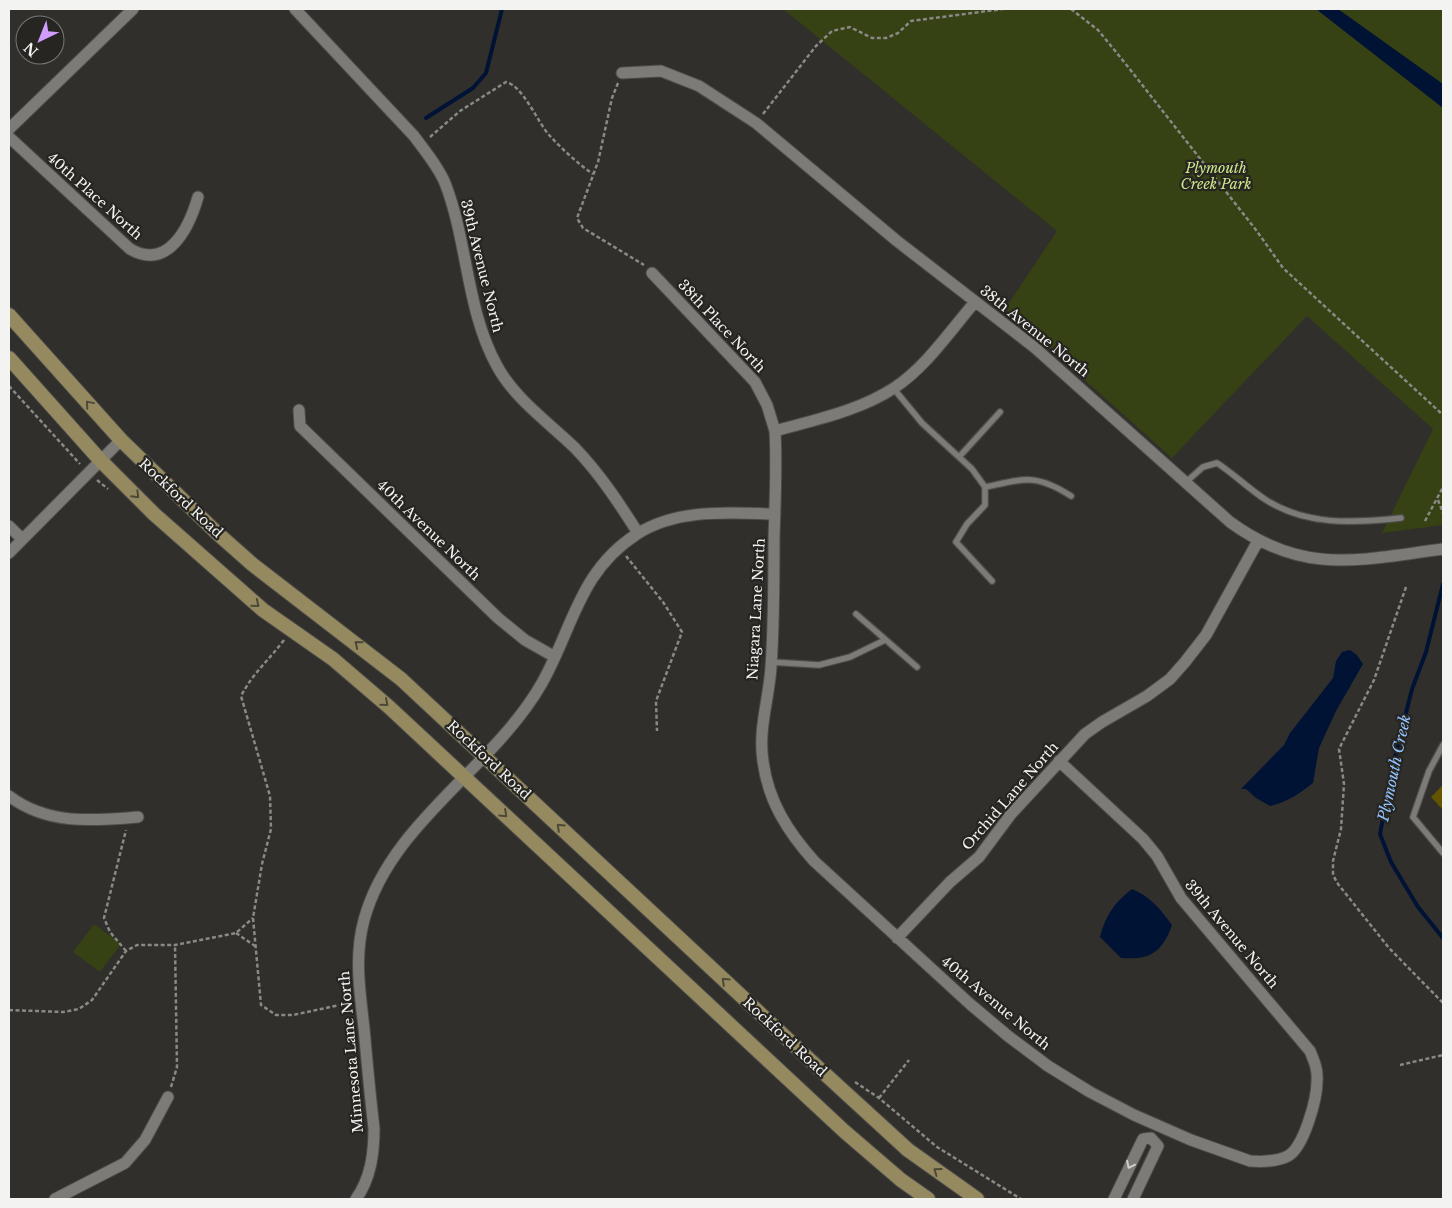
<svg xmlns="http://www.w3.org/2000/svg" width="1452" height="1208" font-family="'Libre Baskerville',serif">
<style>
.green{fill:#364114}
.water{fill:#001335}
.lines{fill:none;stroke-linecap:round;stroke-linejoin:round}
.stream{stroke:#001335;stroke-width:4}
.building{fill:#625400}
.service-casing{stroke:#4d4c4a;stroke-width:8}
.minor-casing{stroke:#4d4c4a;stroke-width:13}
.secondary-casing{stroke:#4d4c4a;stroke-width:16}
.path{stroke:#898986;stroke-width:2.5;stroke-dasharray:4 2.5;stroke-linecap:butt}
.service{stroke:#7c7b78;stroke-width:5.5}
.minor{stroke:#7c7b78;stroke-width:11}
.secondary{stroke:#958a5f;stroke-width:14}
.oneway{stroke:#4d4837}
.oneway2{stroke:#cfcfcd}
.labels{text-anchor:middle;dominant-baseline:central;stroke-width:4.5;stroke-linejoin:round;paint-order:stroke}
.park-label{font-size:14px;font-style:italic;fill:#cde789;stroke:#262522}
.street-label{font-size:14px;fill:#f3f3f1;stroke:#262522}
.water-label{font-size:15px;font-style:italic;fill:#93c3fe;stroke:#262522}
</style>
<rect width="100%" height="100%" fill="#302f2c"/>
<path class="green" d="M783,9H1443V525L1382,533L1433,429L1307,316L1172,458L1005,309L1057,231Z
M94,924L121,944L100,972L73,952Z"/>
<path class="water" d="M1316,9H1338L1443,84V108Z
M1350,650L1357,655L1363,664L1336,711L1319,748L1313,783C1300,793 1286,803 1270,806L1256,798L1246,789H1241L1284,745L1290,733L1333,678L1336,661L1342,652Z
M1132,889C1150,896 1161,910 1172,925C1162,953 1150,960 1121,958L1100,937C1105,916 1115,902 1132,889Z"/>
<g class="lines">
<path class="stream" d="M426,118L473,88L486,73L502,9
M1443,584L1426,652L1412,689L1392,769L1380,834L1391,862L1418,907L1443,938"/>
</g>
<path class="building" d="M1443,785V810L1431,797Z"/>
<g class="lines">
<g class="service-casing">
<path id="service" d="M894,389L922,423L972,469L985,487V505L967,524L956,542L992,581
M959,457L1000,412
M1186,482L1203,467L1217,463C1234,474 1249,489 1266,500C1307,526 1354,523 1401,518
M985,487C1024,479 1035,473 1071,496
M856,614L917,667
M771,662L819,665L850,657L885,640
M1443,745L1429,771L1413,817L1443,853"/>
</g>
<g class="minor-casing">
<path id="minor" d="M295,9L414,136C425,151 438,166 445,183C468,242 466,310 497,366C515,399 548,422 575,448C600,474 619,503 638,533
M622,73L661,71L699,86L756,123L897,241L1034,347L1230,522C1304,576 1359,560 1443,549
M9,129L133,9
M9,137L130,249C168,271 189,228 198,197
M652,273L755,382L767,405L775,431C777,467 775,502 774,538C774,581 774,624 771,667C769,699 758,729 763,761C768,801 788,832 814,861L970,1004L1008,1036L1048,1066L1090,1092L1134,1115L1191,1140L1250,1161C1263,1162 1276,1162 1288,1156C1304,1147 1317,1099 1317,1081C1318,1069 1314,1061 1310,1051L1181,898L1157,856L1143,839L1059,761
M299,410L300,426L498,618L525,640L555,657
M775,431C814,420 859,411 894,388C926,367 950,331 975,302
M9,526L22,539
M9,553L121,440
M9,796C47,825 93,821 138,817
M897,938L950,882L979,857L1011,814L1085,734L1102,722L1147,696L1170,679L1185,662L1206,635L1258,541
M55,1199L125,1163L145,1140L168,1097
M356,1199C371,1178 374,1153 374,1128C370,1095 367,1062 364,1028C360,993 354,956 364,920C390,823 493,769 542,683C573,628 579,571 637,534C678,508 729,513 775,514
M1114,1199L1143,1139L1151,1138
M1133,1199L1158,1146L1151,1138"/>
</g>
<g class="secondary-casing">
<path id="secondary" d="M9,315L121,440L217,533L252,564L401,679L825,1074L908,1150L977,1199
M9,358L101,461L154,514L263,610L333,659L389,707L844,1131L901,1180L928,1199"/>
</g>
<path class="path" d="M1071,9L1098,30L1125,63L1256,230L1283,268L1443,415
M618,83L612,98L598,162L577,218L583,228L644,265
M763,114L816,46L832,31L850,27L872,38H886L898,33L911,21L1003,9
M430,137L460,111L506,82C523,86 537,121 549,135C562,149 577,163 593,174
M9,386L80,464
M97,480L108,489
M1438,500L1443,513
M1425,521L1443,487
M626,556L663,602L682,632L656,701L657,731
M1406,587L1374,680L1339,749L1344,784L1341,829L1333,861V875L1338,884L1389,948L1443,1003
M284,640C269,660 253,673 241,696L270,796L271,829L262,864L253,918L261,1005L276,1015H293L349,1003
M236,933L255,946
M126,951L110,932L104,918L126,830
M9,1010L63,1012L79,1009L92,1000L126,951L137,945H175L236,933L253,918
M1400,1065L1443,1055
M855,1082L879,1098L937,1147L1021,1199
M171,1087L177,1067L175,945
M879,1098L909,1060"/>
<use href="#service" class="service"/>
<use href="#minor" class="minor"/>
<use href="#secondary" class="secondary"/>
</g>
<defs><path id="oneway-chevron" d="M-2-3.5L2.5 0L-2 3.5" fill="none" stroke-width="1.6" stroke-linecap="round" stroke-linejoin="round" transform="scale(1.25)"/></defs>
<g class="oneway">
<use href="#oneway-chevron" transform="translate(89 404) rotate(-130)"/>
<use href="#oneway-chevron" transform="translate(136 495) rotate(45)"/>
<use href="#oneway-chevron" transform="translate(256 604) rotate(40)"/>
<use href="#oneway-chevron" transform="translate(358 644) rotate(-141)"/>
<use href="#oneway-chevron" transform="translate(385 703) rotate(41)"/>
<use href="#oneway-chevron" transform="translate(504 814) rotate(43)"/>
<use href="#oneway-chevron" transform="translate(560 827) rotate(-137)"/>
<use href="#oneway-chevron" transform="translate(725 981) rotate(-137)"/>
<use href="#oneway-chevron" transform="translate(937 1171) rotate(-144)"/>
</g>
<use class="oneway2" href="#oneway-chevron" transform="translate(1130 1165) rotate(116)"/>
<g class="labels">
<g class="park-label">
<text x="1216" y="168">Plymouth<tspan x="1216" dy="16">Creek Park</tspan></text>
</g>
<g class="street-label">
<text transform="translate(95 196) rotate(42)">40th Place North</text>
<text transform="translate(482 266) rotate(76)">39th Avenue North</text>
<text transform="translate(722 326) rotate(47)">38th Place North</text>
<text transform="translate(1035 331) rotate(39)">38th Avenue North</text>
<text transform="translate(181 498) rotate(43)">Rockford Road</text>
<text transform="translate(429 530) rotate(44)">40th Avenue North</text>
<text transform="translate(756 609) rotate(-87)">Niagara Lane North</text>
<text transform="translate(489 760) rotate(43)">Rockford Road</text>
<text transform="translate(1010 796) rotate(-49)">Orchid Lane North</text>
<text transform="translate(1232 934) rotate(50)">39th Avenue North</text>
<text transform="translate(996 1003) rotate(40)">40th Avenue North</text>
<text transform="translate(785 1037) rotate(43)">Rockford Road</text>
<text transform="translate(351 1052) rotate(-95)">Minnesota Lane North</text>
</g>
<g class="water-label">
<text transform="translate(1394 768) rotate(-78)">Plymouth Creek</text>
</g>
</g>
<rect width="1452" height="1208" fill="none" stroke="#f3f3f1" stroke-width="20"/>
<g transform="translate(40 40) rotate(223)"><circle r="24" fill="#262522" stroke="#787775"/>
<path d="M0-4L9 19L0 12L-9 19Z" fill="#d09dff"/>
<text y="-8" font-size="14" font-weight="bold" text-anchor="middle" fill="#f3f3f1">N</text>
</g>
</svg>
